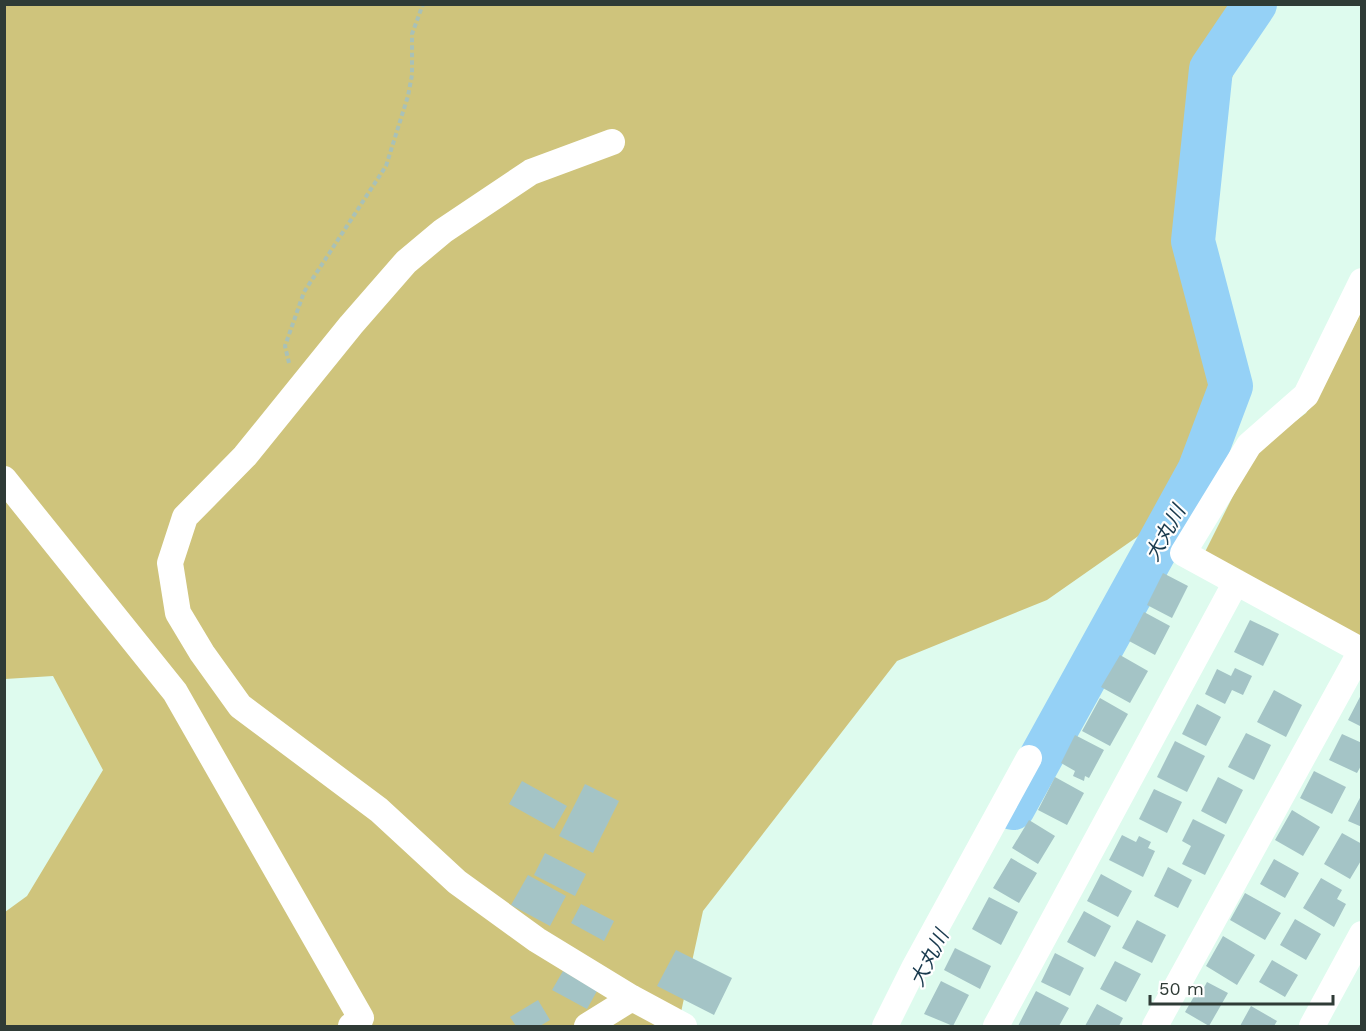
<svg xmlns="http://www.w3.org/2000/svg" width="1366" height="1031" font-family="'Work Sans','Noto Sans JP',sans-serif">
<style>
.green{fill:#cfc47c}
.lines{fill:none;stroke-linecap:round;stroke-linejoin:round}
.river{stroke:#95d1f6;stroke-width:44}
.building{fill:#a4c4c6}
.path{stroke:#a9c1b7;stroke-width:4;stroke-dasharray:4.5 3;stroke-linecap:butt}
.street{stroke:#fff;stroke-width:26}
.labels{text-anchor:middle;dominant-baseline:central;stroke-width:4.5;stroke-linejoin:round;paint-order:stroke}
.water-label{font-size:20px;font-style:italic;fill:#193a4e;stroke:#fff}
</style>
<rect width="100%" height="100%" fill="#defbee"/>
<path class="green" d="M5,5H1262L1241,47L1209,157L1227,474L1047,600L897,661L703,911L678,1026H5V912L27,896L103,770L53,676L5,679Z
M1361,312V639L1204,554L1255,452L1306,413L1322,389Z"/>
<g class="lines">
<path class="river" d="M1013,808L1199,471L1231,386L1193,241L1211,69L1255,4"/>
</g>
<path class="building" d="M1163,573L1188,586L1172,618L1147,605Z
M1144,612L1170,626L1155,655L1129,641Z
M1250,620L1279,634L1263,666L1234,652Z
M1120,655L1148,671L1130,703L1101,687Z
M1235,668L1252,676L1243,695L1232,690L1225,704L1205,694L1217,669L1231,676Z
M1274,690L1302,705L1286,737L1257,722Z
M1362,693V727L1348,720Z
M1100,698L1128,714L1110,746L1082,731Z
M1197,704L1221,717L1206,746L1182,734Z
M1246,733L1271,745L1254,780L1228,767Z
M1342,734L1362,743V764L1357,773L1329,760Z
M1075,735L1104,750L1089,778L1085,776L1084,781L1073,776L1075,771L1061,763Z
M1175,741L1205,756L1187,792L1157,777Z
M1314,771L1346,787L1332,814L1300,798Z
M1055,777L1084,793L1067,825L1038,810Z
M1218,777L1243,790L1226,824L1201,811Z
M522,781L567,806L554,829L509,804Z
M585,784L619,801L593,853L559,836Z
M1154,789L1182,802L1167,833L1139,819Z
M1362,794V827L1348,821Z
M1292,810L1320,827L1303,856L1275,840Z
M1193,819L1225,835L1205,875L1182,864L1191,846L1182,841Z
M1029,820L1055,836L1038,864L1012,848Z
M1342,833L1362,844V859L1350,879L1324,864Z
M1122,835L1136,842L1139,836L1151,842L1148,848L1155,851L1143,877L1109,860Z
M545,853L586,874L575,896L534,875Z
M1011,858L1037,873L1019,903L993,888Z
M1274,859L1299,873L1285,898L1260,884Z
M1168,867L1192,880L1178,908L1154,896Z
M1101,874L1132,891L1118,917L1087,901Z
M528,875L566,896L550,926L511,905Z
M1321,878L1342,890L1337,899L1346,904L1334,927L1303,908Z
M1245,893L1281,913L1265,940L1230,920Z
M989,897L1018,912L1001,945L972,929Z
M581,904L614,921L604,941L571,923Z
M1084,911L1111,926L1095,957L1067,942Z
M1295,919L1321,934L1306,960L1280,945Z
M1137,920L1166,935L1152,963L1122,948Z
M1223,936L1255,955L1237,985L1206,966Z
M955,948L991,966L980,989L944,970Z
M676,950L732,978L714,1015L657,986Z
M1055,953L1084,968L1070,996L1041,982Z
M1272,960L1298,975L1285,997L1259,982Z
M1115,961L1141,974L1126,1002L1100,989Z
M563,971L597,991L587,1009L552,990Z
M941,981L969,995L953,1026L924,1014Z
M1207,982L1228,993L1209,1026L1185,1012L1196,993L1200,995Z
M1036,991L1069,1008L1059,1026H1018Z
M538,1000L550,1020L540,1026H516L510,1017Z
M1097,1004L1123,1018L1119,1026H1085Z
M1251,1006L1277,1021L1274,1026H1240Z"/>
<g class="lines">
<path class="path" d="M289,363L285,346L304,292L386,166L408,96L412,75V34L423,4"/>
<path class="street" d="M612,142L531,172L443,231L406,262L351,325L245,456L185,517L170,563L178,613L202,653L240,706L379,810L457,882L537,940L632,998L684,1026
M1362,281L1306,395L1249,445L1183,553L1362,651
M4,479L175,692L361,1018L351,1026
M587,1026L632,998
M885,1026L914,968L1029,758
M996,1026L1236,582
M1155,1026L1361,651
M1312,1026L1362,934"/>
</g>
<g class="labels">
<g class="water-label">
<text transform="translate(1165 533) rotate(-61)">大丸川</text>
<text transform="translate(929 958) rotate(-63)">大丸川</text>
</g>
</g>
<rect width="1366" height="1031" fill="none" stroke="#2f3b36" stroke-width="12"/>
<path d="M1150 995v9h183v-9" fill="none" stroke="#2f3b36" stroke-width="3"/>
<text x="1159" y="995" font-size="18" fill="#2f3b36" stroke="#ffffff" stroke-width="4.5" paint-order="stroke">50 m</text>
</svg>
